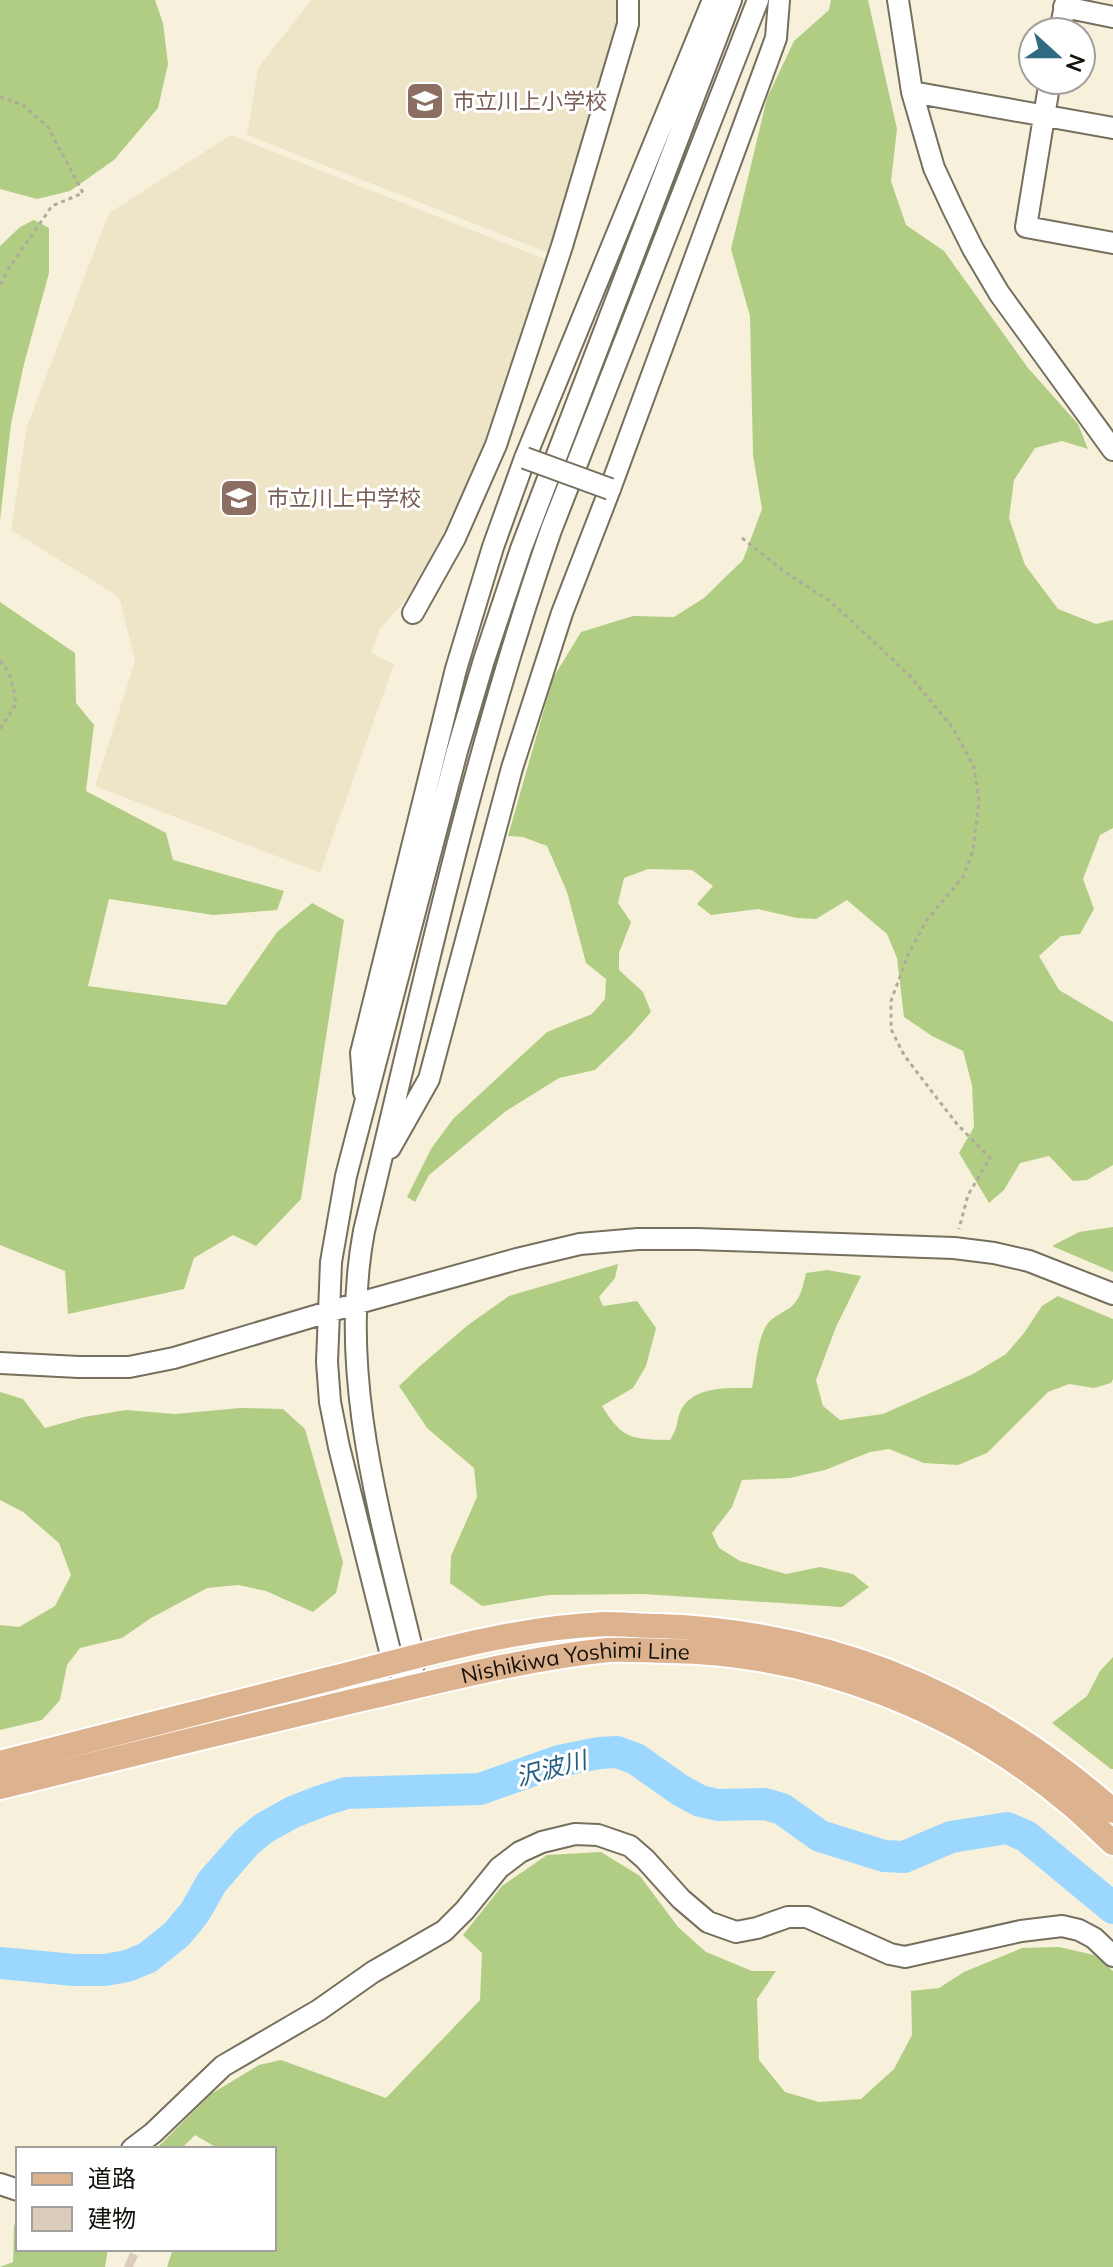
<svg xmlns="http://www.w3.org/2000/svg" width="1113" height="2267" font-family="Mulish,'Noto Sans JP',sans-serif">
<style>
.built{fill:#eee5c9}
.forest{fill:#b0cd83}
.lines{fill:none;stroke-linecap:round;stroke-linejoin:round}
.river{stroke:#9cd7ff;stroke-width:32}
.building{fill:#dbccbb}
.minor-casing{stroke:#756f5d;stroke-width:24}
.major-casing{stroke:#fff;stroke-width:28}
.path{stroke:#afaa9a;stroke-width:3;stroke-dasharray:4 4;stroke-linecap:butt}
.minor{stroke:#fff;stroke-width:20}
.major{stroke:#ddb28e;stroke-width:24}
.minor-bridge-casing{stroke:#756f5d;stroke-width:24;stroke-linecap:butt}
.minor-bridge{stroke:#fff;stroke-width:20}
.labels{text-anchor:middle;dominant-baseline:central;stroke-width:6;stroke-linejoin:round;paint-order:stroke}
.education-label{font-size:22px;fill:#785e54;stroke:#fff;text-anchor:start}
.street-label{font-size:22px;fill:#14110a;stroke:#fff}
.water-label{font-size:24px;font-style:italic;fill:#265e7f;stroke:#fff}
</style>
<rect width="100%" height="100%" fill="#f7f1dc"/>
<path class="built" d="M311,0H620V28L549,253L247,135L258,68Z
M231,135L547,260L479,466L417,587L380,629L371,653L394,664L320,873L95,786L135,661L119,597L11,530L27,426L109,213Z"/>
<path class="forest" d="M0,0H155L163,23L168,64L158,108L114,160L70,191L37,199L0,189Z
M831,0H868L897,129L891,181L906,225L944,251L1028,368L1078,424L1088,449L1062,441L1035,448L1014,480L1009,518L1025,565L1058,609L1096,624L1113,620V828L1100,835L1083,879L1094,909L1080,934L1061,936L1039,956L1059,990L1113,1022V1165L1087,1180L1073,1181L1049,1156L1020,1163L1004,1190L989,1203L959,1153L974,1127L972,1085L963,1051L932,1036L904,1017L897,958L887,934L847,900L816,919L797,918L758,909L711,915L697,904L713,886L692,870L648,869L624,878L618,903L631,922L619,953V970L643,992L651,1012L630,1036L595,1070L559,1078L506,1111L429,1175L415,1202L407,1197L431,1149L453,1119L547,1032L592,1014L605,999L606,979L586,963L567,892L547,846L523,837L508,836L553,678L581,632L633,616L674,617L704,598L743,560L762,509L753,455L750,316L731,249L767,98L794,41L829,10Z
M34,220L49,228V273L24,364L11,424L0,520V246L20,227Z
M0,602L75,653L76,703L94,725L86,791L166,833L173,860L284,891L277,910L213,915L109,899L88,986L226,1005L277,932L312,903L344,920L301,1199L256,1246L233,1235L194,1258L184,1289L68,1314L65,1271L0,1245Z
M1113,1227V1272L1052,1246L1079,1232Z
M618,1264L615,1278L599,1297L603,1306L637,1301L656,1328L646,1366L633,1388L602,1406C623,1440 632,1439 670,1440C679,1426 676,1421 681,1410C694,1385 730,1388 752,1388C756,1369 756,1344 766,1326C772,1317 782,1313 791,1307C801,1298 803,1286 806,1273L827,1270L861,1276L836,1327L816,1380L823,1406L840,1420L883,1414L973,1374L1006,1354L1024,1333L1042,1306L1058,1296L1113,1319V1379L1111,1383L1094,1388L1069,1384L1048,1392L987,1453L958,1465L924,1463L889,1449L870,1452L825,1470L790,1478L742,1480L732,1507L712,1533L719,1548L740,1561L786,1574L820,1567L853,1574L869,1587L842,1607L643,1594L549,1595L482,1606L450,1583L451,1556L477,1497L474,1468L427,1428L399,1386L420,1366L468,1325L509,1296Z
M0,1392L23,1399L45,1428L84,1417L126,1410L175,1414L240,1408L283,1409L305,1429L343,1562L336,1593L313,1612L266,1591L238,1585L207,1588L151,1618L122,1638L80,1648L67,1665L60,1700L42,1720L0,1730V1625L19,1627L55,1606L71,1575L59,1543L23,1512L0,1500Z
M1113,1657V1769H1111L1052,1723L1087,1696L1100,1671Z
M601,1852L640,1876L678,1927L706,1952L752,1971H776L757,1999L759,2060L785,2092L819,2102L861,2099L894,2069L912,2035L911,1991L939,1988L964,1972L1022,1948L1059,1947L1094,1955L1113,1971V2267H167L173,2249H274V2149H219L195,2135L181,2149H156L211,2094L259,2065L281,2060L386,2098L480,2000L482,1953L463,1935L502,1886L547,1855Z
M18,2223V2249H108L105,2267H0L13,2262L14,2225Z"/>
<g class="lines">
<path class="river" d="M0,1963L74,1970H105L127,1966L147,1958L177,1934L195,1912L212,1882L247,1842L264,1828L293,1812L321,1801L346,1793L480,1789L559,1761L599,1753L617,1752L636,1759L680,1790L700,1801L718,1805L765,1804L782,1809L820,1836L884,1856L904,1857L951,1837L1007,1828L1026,1836L1113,1908"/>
</g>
<path class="building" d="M130,2252L138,2256L133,2267H124Z"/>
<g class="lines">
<g class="minor-casing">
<path id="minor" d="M898,0L912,92L934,168L954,211L973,249L999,293L1113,450
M1064,7L1113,17
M1060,32L1066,0
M1050,80L1026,227L1113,243
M912,92L1113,128
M413,613L455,538L496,445L562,246L628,24V0
M364,1092L361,1053L456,669L493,547L525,458L713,0
M390,1148L429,1079L512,768L562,613L610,489L776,38L779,0
M0,1363L79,1367H129L174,1358L355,1304L517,1259L580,1244L638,1239H697L954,1248L994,1253L1029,1261L1113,1294
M413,1669L414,1657C381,1518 337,1375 364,1231C421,996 471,759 551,530L758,0
M412,1687L393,1663L339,1447L330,1402L327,1362L331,1262L346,1176L457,751L484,660L521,549L731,0
M132,2149L153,2133L223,2066L319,2010L373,1972L444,1931L465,1910L499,1868L520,1852L542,1842L575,1834L598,1835L630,1846L645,1859L681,1899L708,1922L736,1932L757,1928L788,1917H807L890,1954L905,1957L1021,1931L1062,1926L1079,1930L1094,1938L1113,1956
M0,2184L18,2190"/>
</g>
<g class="major-casing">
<g id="major">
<path d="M0,1763C111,1735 222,1706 333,1678C422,1655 512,1628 605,1624C623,1624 641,1626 659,1626C833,1632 984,1696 1113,1811"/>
<path id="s1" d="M0,1787C118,1758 235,1729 353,1701C437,1682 522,1659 608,1650C628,1649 649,1651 669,1651C816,1653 961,1711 1073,1806C1087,1818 1100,1831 1113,1843"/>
</g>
</g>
<path class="path" d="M0,97L23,105L48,127L83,193L52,206L7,271L0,286
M742,538L785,572L830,601L910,676L953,728L974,767L979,802L973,851L963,877L926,921L908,955L891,1001V1029L904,1055L926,1084L957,1124L990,1158L968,1195L959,1229
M0,661C12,673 13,687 16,704L0,729"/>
<use href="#minor" class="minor"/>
<use href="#major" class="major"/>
<g class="minor-bridge-casing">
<path id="minor-bridge" d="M525,458L610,489"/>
</g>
<use href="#minor-bridge" class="minor-bridge"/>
</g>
<defs>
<g id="school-square" transform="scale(2)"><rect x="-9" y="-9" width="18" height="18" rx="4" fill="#8d6e63" stroke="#fff"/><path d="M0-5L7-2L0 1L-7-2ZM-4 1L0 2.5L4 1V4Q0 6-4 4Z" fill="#fff"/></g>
</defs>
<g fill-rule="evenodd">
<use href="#school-square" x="425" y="101"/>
<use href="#school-square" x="239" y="498"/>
</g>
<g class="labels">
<g class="education-label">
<text x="453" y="101">市立川上小学校</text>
<text x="267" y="498">市立川上中学校</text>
</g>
<g class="street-label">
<text stroke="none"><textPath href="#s1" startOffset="590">Nishikiwa Yoshimi Line</textPath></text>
</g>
<g class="water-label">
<text transform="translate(551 1768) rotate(-15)">沢波川</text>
</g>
</g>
<rect x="16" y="2147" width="260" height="104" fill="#ffffff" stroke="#a1a09d" stroke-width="2"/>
<rect x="32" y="2173" width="40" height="12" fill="#ddb28e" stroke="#a1a09d" stroke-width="2"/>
<text x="88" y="2187" font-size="24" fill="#14110a">道路</text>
<rect x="32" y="2207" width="40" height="24" fill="#dbccbb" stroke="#a1a09d" stroke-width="2"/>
<text x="88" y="2227" font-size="24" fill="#14110a">建物</text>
<g transform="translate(1057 56) rotate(111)"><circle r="38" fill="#ffffff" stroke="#a1a09d" stroke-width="2"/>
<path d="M0-6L14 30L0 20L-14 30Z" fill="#306a83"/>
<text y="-12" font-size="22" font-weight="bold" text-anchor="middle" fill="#14110a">N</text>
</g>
</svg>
